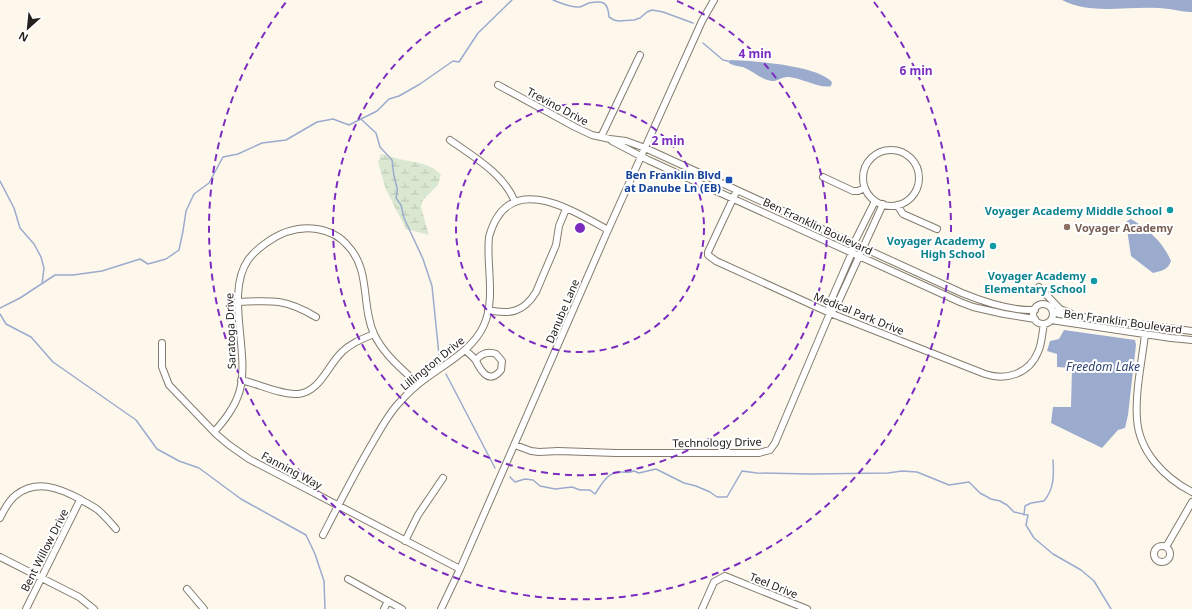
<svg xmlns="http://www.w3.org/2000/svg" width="1192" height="609" font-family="'Noto Sans',sans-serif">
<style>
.wetland{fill:url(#wetland-marsh)}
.water{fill:#9aabce}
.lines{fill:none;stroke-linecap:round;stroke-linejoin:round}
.stream{stroke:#9aabce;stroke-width:1.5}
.minor-casing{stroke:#837c6f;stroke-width:8}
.minor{stroke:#fff;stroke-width:6}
.ring{fill:none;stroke:#7b2cbf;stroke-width:2;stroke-dasharray:7 5}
.transit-dot{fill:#1a4fb4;stroke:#fff;stroke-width:1.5}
.culture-dot{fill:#0f9aa8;stroke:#fff;stroke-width:1.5}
.education-dot{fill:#8d6e63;stroke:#fff;stroke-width:1.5}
.labels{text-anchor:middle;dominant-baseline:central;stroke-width:4;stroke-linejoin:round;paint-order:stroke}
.street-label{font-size:11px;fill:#24211c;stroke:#fff}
.transit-label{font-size:11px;font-weight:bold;fill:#164399;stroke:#fff;text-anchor:end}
.culture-label{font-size:11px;font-weight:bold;fill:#0d838f;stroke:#fff;text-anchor:end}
.education-label{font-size:11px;font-weight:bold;fill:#785e54;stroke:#fff;text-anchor:start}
.water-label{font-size:12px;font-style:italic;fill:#2e4371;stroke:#fff}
.centre{fill:#7b2cbf;stroke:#fff;stroke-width:2}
.ring-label{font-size:12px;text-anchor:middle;font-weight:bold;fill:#7b2cbf;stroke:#fff;stroke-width:4;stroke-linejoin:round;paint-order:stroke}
</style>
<defs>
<pattern id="wetland-marsh" width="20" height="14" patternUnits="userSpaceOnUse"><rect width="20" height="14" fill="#dbe8d1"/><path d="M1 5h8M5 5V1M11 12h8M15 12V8" fill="none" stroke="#bcc7b3"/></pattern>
</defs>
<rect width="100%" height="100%" fill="#fef8ec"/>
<path class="wetland" d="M381,154C388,156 396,158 403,160C417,162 432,164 441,175L438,185L423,200L421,207L429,235L406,229L386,190L378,162Z"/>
<path class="water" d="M1062,0H1192V12C1181,12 1169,8 1158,8C1126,6 1091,15 1062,0Z
M731,60C754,61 817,65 832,82L831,86C821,89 801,78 789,77C782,76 777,82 771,81C760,79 753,71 743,67C738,66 734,66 729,63L728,61Z
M1131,219C1149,230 1163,242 1171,261C1168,270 1161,271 1153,273L1131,256L1126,223L1127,221Z
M1064,330L1135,340L1136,345L1128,415L1125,428L1118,430L1102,448L1051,423L1053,407H1071L1072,368L1057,367V354L1047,351L1050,341L1059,339Z"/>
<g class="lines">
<path class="stream" d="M553,0C561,3 571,8 580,7C583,6 586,4 589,3C603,0 608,2 609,17L614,20L618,21L634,20L640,18L647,12L652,10L663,12L693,23
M703,43L723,60L728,61
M362,120L376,133L380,147L392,160C393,165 393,171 394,176C396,188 399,185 396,198L401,205L404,218L423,259L432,286L439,355
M0,181L14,208L20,228L34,244L41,257L44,268L42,284
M0,308L20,298L55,275H73L102,271L140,259L148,264L166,259L179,250L183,231L186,211L194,194L209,183L223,157L238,154L262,143L286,140L317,122L333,119L349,125L377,111L389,99L399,96L420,84L453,61L459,62L478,33L512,0
M0,314L6,324L31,337L53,362L136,420L157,449L179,461L199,468L241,499L306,535L315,554L324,581L325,609
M446,374L495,468
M510,477L515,482L525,479L533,480L540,486L555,489L572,487L580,490H590L595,494C602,484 607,472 621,472C627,472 629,473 634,471L639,473L656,469L684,483L696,486L710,492L717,497H727L742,471L757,473L811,474L888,473L902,471L917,472L949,485L969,482L980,493L991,499L1000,501L1007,505L1014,512L1028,515L1026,525L1034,538L1053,554L1081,570L1094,581L1111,609
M1024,515L1025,506L1031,503L1044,501C1054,489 1054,476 1053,460"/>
<g class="minor-casing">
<path id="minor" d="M498,85L575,127L592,135L610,139L626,141L645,148L962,293C984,302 1011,311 1035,310
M601,137L640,55
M450,140C474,157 504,174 515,202
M612,141L648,160L960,302L973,307L1004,314L1035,319
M863 178a28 28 0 1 1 56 0a28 28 0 1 1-56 0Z
M823,177L853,191H858L865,188
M737,190L708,252V255L716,261L830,313L985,374C1006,381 1029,374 1038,352C1042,344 1042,333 1044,324
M897,205L903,214L937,229
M1039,287L1060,309L1070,313
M238,302C272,300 286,299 316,317
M1033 314a10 10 0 1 1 20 0a10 10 0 1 1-20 0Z
M488,310C510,315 524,312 536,292L556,245L559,226L566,209
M1053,311L1059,314L1192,331
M830,313L829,305L850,257L854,243L875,201
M1051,320L1171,338L1192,340
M1145,334C1142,362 1135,391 1137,419C1139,452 1165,478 1192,492
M162,343V367L169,385L216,434L229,445L249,459L460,569
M465,350C468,353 474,357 476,361C481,371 489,385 501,370L502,361L496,354C488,351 481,354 476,360
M241,380C259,384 281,395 298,394C320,392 328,365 342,352C351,343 362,339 374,334
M214,432C226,419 238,403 241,385C248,348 226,292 248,260C253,253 259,248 266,243C281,232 298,226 317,229C329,231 340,236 348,246C371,270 361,306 374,334C384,355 402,369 418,384
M515,445L531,451L539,452L558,451L616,453H759L770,450L775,443L830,313L836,307L883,204
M0,518C4,510 8,501 16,495C37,479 59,488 80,499C86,503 93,506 98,510C105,516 110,522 116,529
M323,535C339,504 355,472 373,442C381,428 388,415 398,404C406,395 415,386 425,379C446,363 473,350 484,325C496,298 486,265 489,237C507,170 569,208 608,230
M405,541L418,515L443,478
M1154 554a8 8 0 1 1 16 0a8 8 0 1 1-16 0Z
M1166,547L1192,502
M0,557L79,597L94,609
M348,579L402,609
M187,589L204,609
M26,609L80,500
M384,609L388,601
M441,609L460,569L608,230L702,21L714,0
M702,609L714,582L725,576L807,609"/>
</g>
<use href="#minor" class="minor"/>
</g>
<g class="ring">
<circle cx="580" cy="228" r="124"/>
<path d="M677 1A247 247 0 1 1 483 1"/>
<path d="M874 2A371 371 0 1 1 286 2"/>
</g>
<rect class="transit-dot" x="725" y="176" width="8" height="8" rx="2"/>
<g class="culture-dot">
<circle cx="1170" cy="210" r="4"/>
<circle cx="993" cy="246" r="4"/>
<circle cx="1094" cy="281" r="4"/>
</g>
<circle class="education-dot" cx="1067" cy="227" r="4"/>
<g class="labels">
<g class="street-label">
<text transform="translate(558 106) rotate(28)">Trevino Drive</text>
<text transform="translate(818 226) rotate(25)">Ben Franklin Boulevard</text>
<text transform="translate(562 311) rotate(-67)">Danube Lane</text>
<text transform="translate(859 313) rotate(22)">Medical Park Drive</text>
<text transform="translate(1123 321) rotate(8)">Ben Franklin Boulevard</text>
<text transform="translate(230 331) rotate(-92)">Saratoga Drive</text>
<text transform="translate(432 363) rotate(-39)">Lillington Drive</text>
<text transform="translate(717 442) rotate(-1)">Technology Drive</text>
<text transform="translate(292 470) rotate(28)">Fanning Way</text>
<text transform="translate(44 550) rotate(-63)">Bent Willow Drive</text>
<text transform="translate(774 585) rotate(22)">Teel Drive</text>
</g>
<g class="transit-label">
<text x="721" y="174">Ben Franklin Blvd<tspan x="721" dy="13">at Danube Ln (EB)</tspan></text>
</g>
<g class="culture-label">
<text x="1162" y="210">Voyager Academy Middle School</text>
<text x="985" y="240">Voyager Academy<tspan x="985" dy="13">High School</tspan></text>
<text x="1086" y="275">Voyager Academy<tspan x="1086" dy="13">Elementary School</tspan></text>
</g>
<g class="education-label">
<text x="1075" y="227">Voyager Academy</text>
</g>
<g class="water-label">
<text x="1103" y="366">Freedom Lake</text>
</g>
</g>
<circle cx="580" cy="228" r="6" class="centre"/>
<g class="ring-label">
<text x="755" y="58">4 min</text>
<text x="916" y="75">6 min</text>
<text x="668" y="145">2 min</text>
</g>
<g transform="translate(28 28) rotate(207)" stroke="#ffffff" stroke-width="3" paint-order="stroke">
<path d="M0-3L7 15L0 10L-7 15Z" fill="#24211c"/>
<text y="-6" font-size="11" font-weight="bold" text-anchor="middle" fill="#24211c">N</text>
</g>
</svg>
